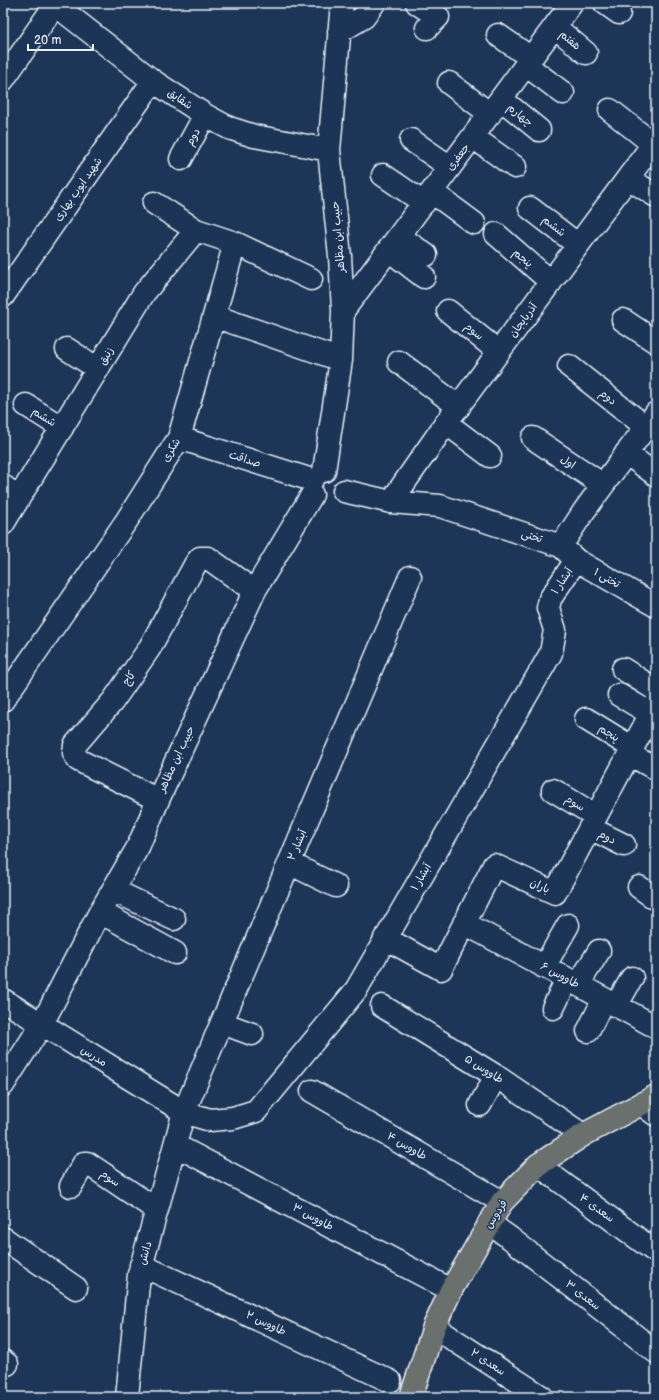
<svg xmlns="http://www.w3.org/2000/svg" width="659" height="1400" font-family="'Balsamiq Sans','Playpen Sans Arabic',sans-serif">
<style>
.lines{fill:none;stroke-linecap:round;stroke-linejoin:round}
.minor-casing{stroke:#e8f1f8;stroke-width:25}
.major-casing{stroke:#e8f1f8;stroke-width:25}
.minor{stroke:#1d3557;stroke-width:22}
.major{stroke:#6b706d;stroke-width:22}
.labels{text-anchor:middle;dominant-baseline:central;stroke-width:3;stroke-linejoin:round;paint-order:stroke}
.street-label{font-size:11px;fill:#e8f1f8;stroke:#1d3557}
</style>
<rect width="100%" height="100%" fill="#1d3557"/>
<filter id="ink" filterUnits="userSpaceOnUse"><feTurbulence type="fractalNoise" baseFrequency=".025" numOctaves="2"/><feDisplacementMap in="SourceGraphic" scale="8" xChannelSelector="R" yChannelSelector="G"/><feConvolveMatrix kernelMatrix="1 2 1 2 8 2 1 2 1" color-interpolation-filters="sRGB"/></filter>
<g filter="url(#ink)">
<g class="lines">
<g class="minor-casing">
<path id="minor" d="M53,3L153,81L205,115L229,128L254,136L329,150
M417,3L438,17L427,28
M605,3L619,13
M555,27L586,53
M339,32L364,17L374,3
M498,35L531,58
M526,65L563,93
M3,80L55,5
M449,83L490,114
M501,99L539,130
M610,110L653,144
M473,137L515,167
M411,140L450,167
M181,159L205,115
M383,175L424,203
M628,178L656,196
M432,192L474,223
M154,203L196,230
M530,208L578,245
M496,234L551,282
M399,236L426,255
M389,250L424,277
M3,296L153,81
M343,311L572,3
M448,311L499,352
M214,316L341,360
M623,320L656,342
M67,349L98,369
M399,362L459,407
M569,366L646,427
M26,405L62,428
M446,423L490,456
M179,438L312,480
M533,438L603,485
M626,453L656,475
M324,471L341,360L343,311L340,256L329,150L342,3
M3,486L19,498
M344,491L391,502L440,506L561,546L576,560L656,606
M391,502L446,423L656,140
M3,524L144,293L196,230L235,243
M561,546L584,511L656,413
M623,669L656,690
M619,695L651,714
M3,700L127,520L179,438L235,243L311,279
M586,719L633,748
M629,754L656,769
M553,790L596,816
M158,800L78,760L74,753L75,745L113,701L149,649L196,563L200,558H208L243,583
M590,828L624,845
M289,863L336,886
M639,887L656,899
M113,890L174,919
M100,912L175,953
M464,923L656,1027
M385,938L441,969L494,865L555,893L656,704
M544,967L568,925
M578,985L599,951
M3,1000L184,1112L210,1120L233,1118L256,1111L356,990L551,653L555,630L548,608L550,599L576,560
M382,1006L496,1076L583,1135
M616,1006L632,978
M553,1008L567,979
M222,1023L252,1034
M588,1031L604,999
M3,1085L42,1024L100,912L138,847L158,800L255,590L312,495
M312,1091L502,1202
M641,1104L656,1115
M480,1105L496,1076
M175,1145L451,1290
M538,1165L656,1252
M71,1186L84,1163H87L157,1210
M489,1223L510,1238L656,1352
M3,1238L76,1288
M141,1265L390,1381
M434,1327L542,1397
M3,1361L7,1364
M127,1397L139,1274L184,1112L410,577"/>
</g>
<g class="major-casing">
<path id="major" d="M411,1397L434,1327L451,1290L502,1202L538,1165L583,1135L656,1096"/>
</g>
<use href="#minor" class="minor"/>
<use href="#major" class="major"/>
</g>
</g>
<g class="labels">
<g class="street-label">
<text transform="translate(570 40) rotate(39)">هفتم</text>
<text transform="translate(180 99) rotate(34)">شقایق</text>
<text transform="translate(520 115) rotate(39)">چهارم</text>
<text transform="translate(193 137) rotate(-61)">دوم</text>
<text transform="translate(458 157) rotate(-53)">جعفری</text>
<text transform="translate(78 189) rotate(-55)">شهید ایوب بهاری</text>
<text transform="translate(554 226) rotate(38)">ششم</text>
<text transform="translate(338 237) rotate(-95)">حبیب ابن مظاهر</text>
<text transform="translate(523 258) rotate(41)">پنجم</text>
<text transform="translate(523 320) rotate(-54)">آذربایجان</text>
<text transform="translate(474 331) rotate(39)">سوم</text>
<text transform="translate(106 356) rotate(-59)">زنبق</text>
<text transform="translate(608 397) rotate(38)">دوم</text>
<text transform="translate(44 417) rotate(32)">ششم</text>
<text transform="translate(171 450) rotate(-59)">شکری</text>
<text transform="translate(245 459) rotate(17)">صداقت</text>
<text transform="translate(568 462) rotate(34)">اول</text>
<text transform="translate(532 536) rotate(18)">تختی</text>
<text transform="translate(607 578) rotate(30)">تختی ۱</text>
<text transform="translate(562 581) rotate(-56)">آبشار ۱</text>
<text transform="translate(129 678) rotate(-55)">کاج</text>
<text transform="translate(609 733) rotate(32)">پنجم</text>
<text transform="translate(176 759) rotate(-65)">حبیب ابن مظاهر</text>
<text transform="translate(575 803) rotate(31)">سوم</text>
<text transform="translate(607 837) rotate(27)">دوم</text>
<text transform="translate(297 845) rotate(-67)">آبشار ۲</text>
<text transform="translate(421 877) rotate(-60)">آبشار ۱</text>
<text transform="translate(540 886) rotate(25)">باران</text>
<text transform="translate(560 975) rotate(28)">طاووس ۶</text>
<text transform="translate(94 1056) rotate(32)">مدرس</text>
<text transform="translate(484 1069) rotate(32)">طاووس ۵</text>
<text transform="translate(407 1146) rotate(30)">طاووس ۴</text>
<text transform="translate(110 1178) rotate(34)">سوم</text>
<text transform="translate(597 1208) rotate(36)">سعدی ۴</text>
<text transform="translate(496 1214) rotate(-57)">فردوس</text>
<text transform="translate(313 1217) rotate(28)">طاووس ۳</text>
<text transform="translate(145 1253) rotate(-74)">دانش</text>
<text transform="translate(583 1295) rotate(38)">سعدی ۳</text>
<text transform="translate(266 1323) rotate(25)">طاووس ۲</text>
<text transform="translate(488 1362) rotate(33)">سعدی ۲</text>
</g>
</g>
<rect width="659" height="1400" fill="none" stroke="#1d3557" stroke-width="16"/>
<rect x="8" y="8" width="643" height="1384" fill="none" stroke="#e8f1f8" stroke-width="1.5" filter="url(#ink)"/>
<path d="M28 44v6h65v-6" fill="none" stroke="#e8f1f8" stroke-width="2"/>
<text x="34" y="44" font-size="12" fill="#e8f1f8" stroke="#1d3557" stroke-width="3" paint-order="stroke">20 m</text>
</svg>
